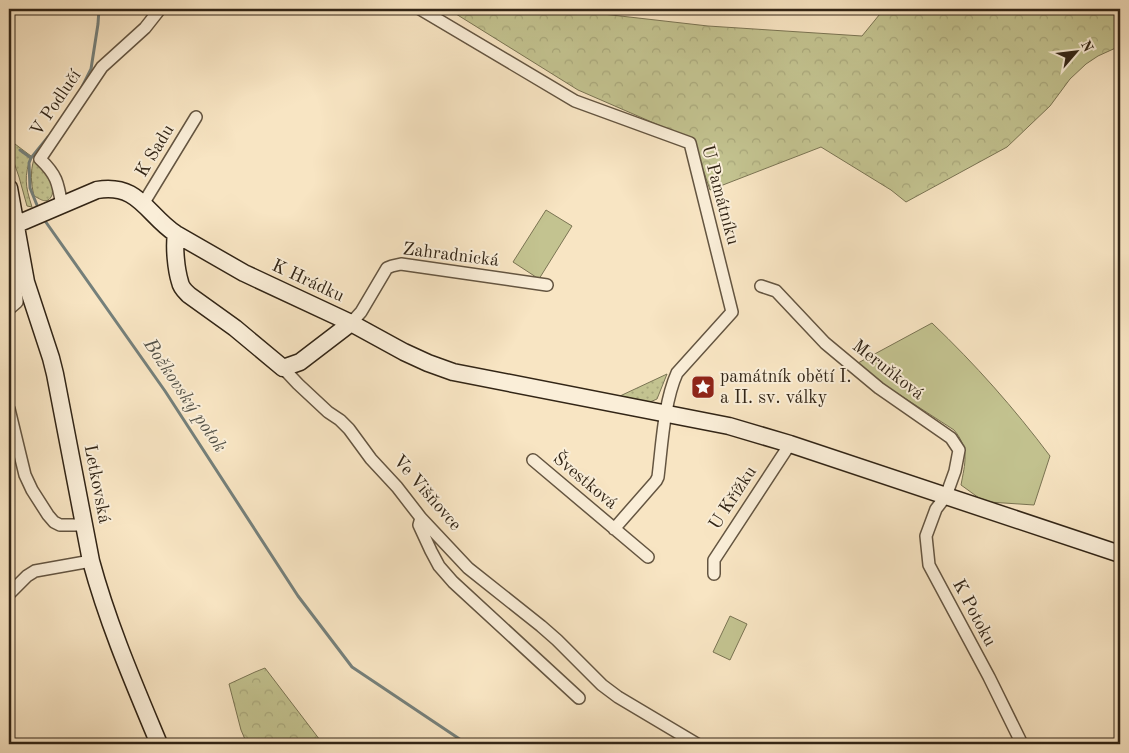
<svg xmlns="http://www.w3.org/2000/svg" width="1129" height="753" font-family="'Old Standard TT',serif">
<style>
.grass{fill:url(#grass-dots);stroke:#7a7453}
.forest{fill:url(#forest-crowns);stroke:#7a7453}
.garden{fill:#c3c390;stroke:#7a7453}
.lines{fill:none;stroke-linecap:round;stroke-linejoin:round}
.stream{stroke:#75807b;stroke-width:3}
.street-casing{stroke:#645541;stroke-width:14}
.secondary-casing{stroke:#322516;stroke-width:19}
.street{stroke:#faeed8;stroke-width:11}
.secondary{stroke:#faeed8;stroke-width:16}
.labels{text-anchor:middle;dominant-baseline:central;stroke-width:4;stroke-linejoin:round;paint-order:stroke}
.street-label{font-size:18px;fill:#322516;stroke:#faeed8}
.poi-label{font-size:18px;fill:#322516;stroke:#faeed8;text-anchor:start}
.water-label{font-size:19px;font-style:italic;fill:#545248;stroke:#faeed8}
</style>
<defs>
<pattern id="grass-dots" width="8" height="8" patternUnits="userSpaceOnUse" patternTransform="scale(1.25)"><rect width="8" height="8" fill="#c3c390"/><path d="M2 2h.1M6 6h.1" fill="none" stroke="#a8a77b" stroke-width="1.8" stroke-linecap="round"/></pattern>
<pattern id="forest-crowns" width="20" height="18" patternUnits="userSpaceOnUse" patternTransform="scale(1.25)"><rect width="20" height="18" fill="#c3c390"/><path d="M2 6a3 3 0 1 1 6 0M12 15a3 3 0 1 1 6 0" fill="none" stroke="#a8a77b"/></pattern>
</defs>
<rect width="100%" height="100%" fill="#f8e5c3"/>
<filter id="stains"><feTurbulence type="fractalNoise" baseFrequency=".004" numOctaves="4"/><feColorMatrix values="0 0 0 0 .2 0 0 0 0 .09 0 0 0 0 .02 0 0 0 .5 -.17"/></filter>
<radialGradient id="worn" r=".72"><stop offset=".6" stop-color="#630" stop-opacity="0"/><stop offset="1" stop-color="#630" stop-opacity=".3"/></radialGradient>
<path class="grass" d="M11,141L31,156C24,177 25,185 32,207L27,206L19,177L9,148V144Z
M34,159C42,168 58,186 51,197C46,205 39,198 34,196C31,183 30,172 34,159Z
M667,374L657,399L650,402L620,396Z"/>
<path class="forest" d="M448,9H559L708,26L862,36L884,9H1120V46L1098,56L1086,64L1070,79L1050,106L1007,147L906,202L891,190L821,147L710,190L693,140L578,90Z
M265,668L323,744H247L241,730L229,684L255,672Z"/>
<path class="garden" d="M546,210L572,226L539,279L513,262Z
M932,323C975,364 1014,408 1050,456L1034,505L989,502L979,498L961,485C965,463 970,449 954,430L883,384L858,363Z
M730,616L747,624L730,660L713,652Z"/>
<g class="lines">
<path class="stream" d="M82,87L91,69L98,24L99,9
M20,150L31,158
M39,210L30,188L29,163L31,158L48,137
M43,218L165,391L298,596L352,667L467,744"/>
<g class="street-casing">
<path id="street" d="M420,9L575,101L690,143L732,312L677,373C664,402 662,444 658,477L656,481L614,529
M143,204L196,117
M62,206C58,183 57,175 40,159L102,67L145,28L160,9
M761,286L776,291L825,343L879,388L951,438L959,450L955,471L946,496L936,509L926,536L929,565L989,677L1022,744
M9,309L17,302C18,292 11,278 12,271C13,267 18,264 21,262
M351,323L361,312L387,268L392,266L401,264L547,285
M283,368L298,384L328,412L340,420L349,429L371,459L397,487L421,518L468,568L541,626L557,640L602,685L618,697L697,744
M9,409L25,475L32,490L48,515L54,522L60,525H84
M533,460L648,557
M421,518L419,525L431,551L439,566L453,582L579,698
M714,574V560L790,444
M9,594L27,576L35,571L91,561"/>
</g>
<g class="secondary-casing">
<path id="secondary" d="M9,188L26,282L51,358L55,374L91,561C108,624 134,684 159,744
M15,225L97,190C139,183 146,214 176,234L244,273L351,323L404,352L428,363L453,372L729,426L790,444L1120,554
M176,234C174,247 176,269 180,282C181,288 185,291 189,295L235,328L283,368L300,362L351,323"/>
</g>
<use href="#street" class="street"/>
<use href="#secondary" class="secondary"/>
</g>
<defs>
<g id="sight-square" transform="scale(1.25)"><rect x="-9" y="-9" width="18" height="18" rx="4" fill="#8f2418" stroke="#faeed8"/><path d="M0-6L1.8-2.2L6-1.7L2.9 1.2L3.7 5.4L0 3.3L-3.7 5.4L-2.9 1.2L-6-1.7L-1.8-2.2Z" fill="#fff"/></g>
</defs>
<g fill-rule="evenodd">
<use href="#sight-square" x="703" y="387"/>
</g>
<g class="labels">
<g class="street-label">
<text transform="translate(56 103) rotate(-56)">V Podlučí</text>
<text transform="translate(155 151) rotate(-59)">K Sadu</text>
<text transform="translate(720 195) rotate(75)">U Památníku</text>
<text transform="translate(451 255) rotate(7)">Zahradnická</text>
<text transform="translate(308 281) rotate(25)">K Hrádku</text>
<text transform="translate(888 370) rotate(38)">Meruňková</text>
<text transform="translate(585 481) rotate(40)">Švestková</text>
<text transform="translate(97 484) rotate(79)">Letkovská</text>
<text transform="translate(427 493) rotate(49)">Ve Višňovce</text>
<text transform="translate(733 498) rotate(-57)">U Křížku</text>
<text transform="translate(974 613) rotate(62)">K Potoku</text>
</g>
<g class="poi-label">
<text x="720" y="377">památník obětí I.<tspan x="720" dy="21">a II. sv. války</tspan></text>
</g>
<g class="water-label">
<text transform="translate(184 396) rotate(56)">Božkovský potok</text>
</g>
</g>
<rect width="1129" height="753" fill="none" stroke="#f8e5c3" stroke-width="30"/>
<rect x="10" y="10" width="1109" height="733" fill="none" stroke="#322516" stroke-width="2.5"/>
<rect x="15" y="15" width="1099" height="723" fill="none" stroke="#322516"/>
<g transform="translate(1076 52) rotate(62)" stroke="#faeed8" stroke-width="4" paint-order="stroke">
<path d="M0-4L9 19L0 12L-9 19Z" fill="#322516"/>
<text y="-8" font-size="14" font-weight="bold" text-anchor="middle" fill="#322516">N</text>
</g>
<rect width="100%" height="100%" filter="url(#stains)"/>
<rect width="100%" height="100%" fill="url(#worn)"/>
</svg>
